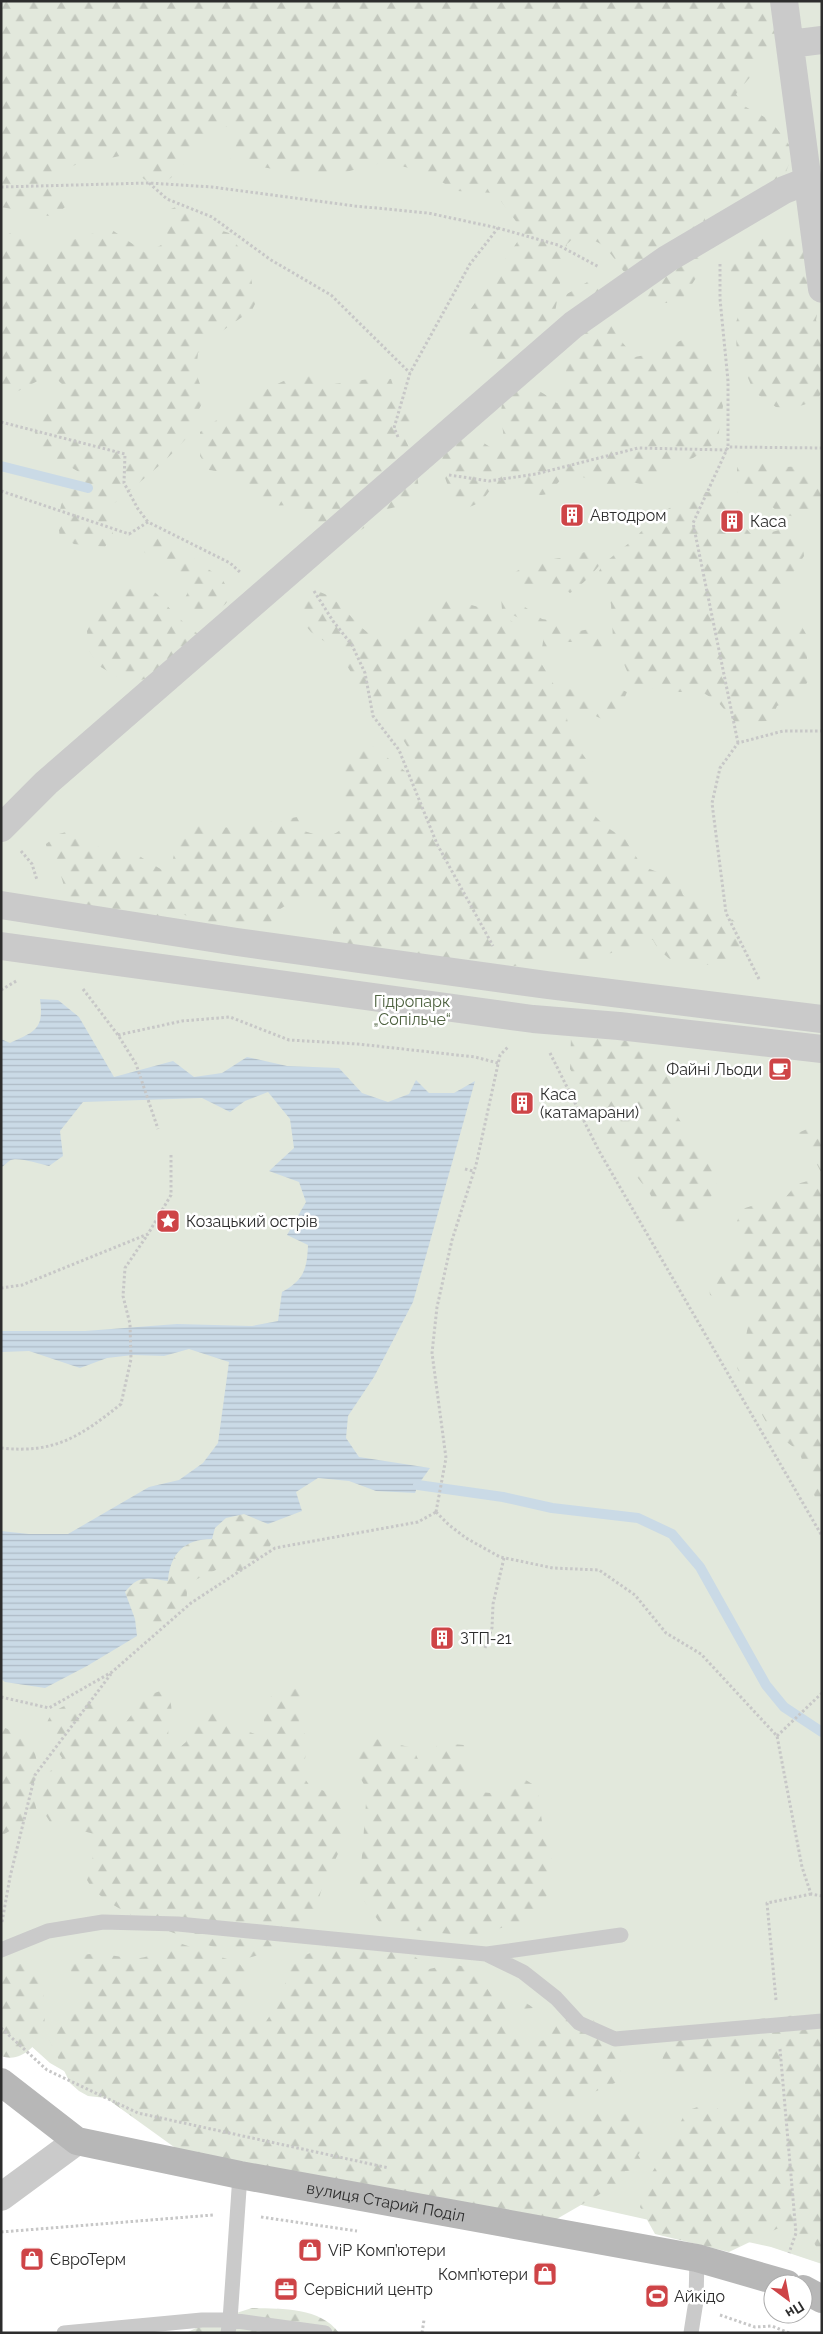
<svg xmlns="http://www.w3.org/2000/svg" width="823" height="2334" font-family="Raleway,sans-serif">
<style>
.green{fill:#e2e8dc}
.forest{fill:url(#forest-firs)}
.water{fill:url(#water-rules)}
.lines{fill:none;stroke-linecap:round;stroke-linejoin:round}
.stream{stroke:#cadae6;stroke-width:10}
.path{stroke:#c7c7c7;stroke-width:3;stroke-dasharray:2.5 2.5;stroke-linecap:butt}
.lane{stroke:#cacaca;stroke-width:15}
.street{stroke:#cacaca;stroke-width:28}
.secondary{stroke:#b7b7b7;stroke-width:28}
.labels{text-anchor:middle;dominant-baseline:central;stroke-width:5;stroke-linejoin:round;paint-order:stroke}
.poi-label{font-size:16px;fill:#2d2d2d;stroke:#fff;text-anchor:start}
.park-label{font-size:16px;fill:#4e6240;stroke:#fff}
.street-label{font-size:16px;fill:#2d2d2d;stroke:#fff}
</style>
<defs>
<pattern id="forest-firs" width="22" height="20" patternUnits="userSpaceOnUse" patternTransform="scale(1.25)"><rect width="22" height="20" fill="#e2e8dc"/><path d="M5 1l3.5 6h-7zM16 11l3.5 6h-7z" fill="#c2c7bd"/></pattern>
<pattern id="water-rules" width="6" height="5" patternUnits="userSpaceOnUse" patternTransform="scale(1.25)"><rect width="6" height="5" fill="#cadae6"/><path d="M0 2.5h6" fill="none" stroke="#aebbc6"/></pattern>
</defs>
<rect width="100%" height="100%" fill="#fff"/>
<path class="green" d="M1,1H822V2264L771,2247L139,2107L104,2094L50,2063L1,2019Z"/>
<path class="forest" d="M1,1H788L771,52L736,94L744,106L770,120L790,146V161L785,175L764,195L697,201L714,240L711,255L681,301C638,313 628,268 602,245C596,240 584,238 577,235L567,244L554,318L524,346L527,361L499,366C480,349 464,341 468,313L520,238L518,224L495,193L457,191L425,172L385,162L322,178L230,161L240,134L230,126C225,127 219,127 215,130C196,140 176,186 156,184C149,184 144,179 139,175L136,163L125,155L75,165L51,179L65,207L54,217L1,207Z
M178,206L204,225L229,233L249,263L255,304L252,310L208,341L198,353L196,373L205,398L198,411L200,417C186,449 136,484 109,508L113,534L105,547L74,544L60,537C55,509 64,495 79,472L40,449L35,435L36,420L57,397L62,384L51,374L1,400V237L11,233L55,256C70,235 88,235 112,230L146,253L165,243L168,236L163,220L171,209Z
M793,234L809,239L820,297L816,320L822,338V391L819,397L812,402L794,408L776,407L754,392L737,352L735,325L743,303L730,269L731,260L740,248L769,235Z
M589,281C620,282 614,316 620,338C622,344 631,351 635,357L655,353L682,340L697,343L707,354L723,406L718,438L713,445L693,458L660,470L649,488C627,477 630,486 609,486C596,486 580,470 565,477C555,482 553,495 541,495C524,494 518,480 497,486C488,489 488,495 481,501C476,505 469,507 464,509C451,496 439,472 443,453L470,434L490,447H498L504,440C503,429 500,415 502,404C510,369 539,390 557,403H565L566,366L582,337V328L569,317L563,301L567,294Z
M310,374L327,385L376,378L391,379L397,397L412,419L405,439C414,457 419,477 419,497C404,508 386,508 369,514L364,528L344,542C326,533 315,518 298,508C288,502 274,508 264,504C256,500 254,489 248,482C240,472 221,472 209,470L200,456V432L246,399L296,375Z
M766,463L783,467L809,466L822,487V507L806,525L801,518L781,514L765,501L737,492V467Z
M700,491L714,493L751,534L761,535L783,529L790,530L802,540L804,556L786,584L777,622L802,627L806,634L808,681L800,695L777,706L771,721L735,722L718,702L702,692H679L658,687L642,691L634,687L613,639L611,604L599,571L603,564L634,539L657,515Z
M161,538L171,542L222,579L231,594C226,611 203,621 188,610L185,598L190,588C183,567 159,563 144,552L151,539Z
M605,547L607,553C601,566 583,585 570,593L563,588L524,584L509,578C526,560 548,561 570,556C582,553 593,549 605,547Z
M128,586C156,587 154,591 171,610C179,619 189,627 198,634L163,674L141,680L116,676L99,666L88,649L87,631L102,601Z
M316,591C354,599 357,654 407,634C419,629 427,613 437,605C442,601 450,600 455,598L468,604L499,613L519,626L563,700L572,742L579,749L593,769L591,800L595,816L605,826L625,839L642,866L678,880L683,895C708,909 742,911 746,946L720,966L672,961L658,949L653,940L644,937L628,948L584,961L575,959L564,946L555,944L541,954L537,961L507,968L453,965L439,955L430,953L395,962L342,948C338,943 334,937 332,931C323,909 324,896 296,903C279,906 276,912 269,927C253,915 242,926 226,928C203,930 196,915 179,914C170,913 166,920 158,921C146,923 80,910 72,902C63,893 64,878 57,867C52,858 47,855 46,844L59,834L66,832L73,834L107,851H131L167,873L173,867C171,850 183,836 195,825C229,832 263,823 297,817L304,831C318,835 330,840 341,829L345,765L360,746L367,742L410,775L424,774L388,715L363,692L338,651L311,632L299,618L295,611V601L308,592Z
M501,597L518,602L542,619L568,623L579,631L601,627L608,636L607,646L587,649L574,642H563L553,650L542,648L544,635L538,627L502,610Z
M615,687L627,692L620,708L602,719L567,703L563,694L566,688L583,693L591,700L603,697Z
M580,1026L635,1033L650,1054L667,1064L675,1078L673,1095L677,1116L694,1142L713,1162L717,1184L707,1206L689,1224L672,1225L657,1208L649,1192L614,1148L570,1069L571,1037Z
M812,1127L822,1132V1174L813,1157L793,1135Z
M822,1177V1508L817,1503L799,1451L788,1443L773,1435L737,1368L744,1349L748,1325L762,1304C742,1295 729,1303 710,1295L708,1279L731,1265L742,1245L736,1224L742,1209L764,1202L784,1199L797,1184Z
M244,1514L268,1524L271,1544L263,1562L239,1571L220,1568L191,1582L187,1592L186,1609L174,1623C137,1626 138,1627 125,1592L133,1582L169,1571L175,1555L187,1544L204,1539L226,1518Z
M291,1683L299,1687L304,1706C295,1721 300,1727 309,1740L303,1768L305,1779L310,1786L336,1795L342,1803L344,1841L322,1888L313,1918L307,1927L259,1955L248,1958C210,1945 105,1916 87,1880L95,1848L94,1834L50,1822L33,1795L39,1820C25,1826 14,1826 1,1837V1726C21,1735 38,1743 37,1769C36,1776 33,1785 32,1792L62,1758C57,1750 49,1739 47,1730C43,1709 79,1697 95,1703C103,1705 109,1715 115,1721L126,1722C136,1710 145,1694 161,1691C187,1709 153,1731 178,1749L186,1742L194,1723L210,1712L219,1713L242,1729L260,1736L265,1729C260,1698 267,1700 291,1683Z
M372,1738L413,1748L421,1766L439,1743L464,1745L468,1767L466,1791L491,1793L521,1777L537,1787L542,1822L552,1858L550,1892L525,1922L469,1936L420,1931L380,1923L359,1894L367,1790L346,1752Z
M342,1940L354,1941L368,1955L403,1946L429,1969C462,1961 472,1964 491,1994L518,1998L534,2008L511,2010L504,2018L509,2026L525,2035L527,2044L545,2040L556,2022L574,2018L593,2020L615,2039L622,2080L585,2096L543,2099L537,2107L556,2111L615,2109C630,2114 643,2125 650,2139L638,2155L647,2170L625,2171L621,2190L600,2194L555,2220L181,2152L106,2098L88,2096L79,2091L70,2083L46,2033C33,2046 22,2063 1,2056V1961C19,1959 35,1969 41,1985C46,1999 43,2018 46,2032L84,2005L69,1966C85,1943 117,1960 140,1958C151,1957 166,1947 176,1942L239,1963L249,1976L246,2005L255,2023H265L282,1997L287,1975L298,1958Z
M816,2013L822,2015V2256L814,2243L785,2225L729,2252L655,2234L640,2207L651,2174L671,2142L686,2111L706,2104L731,2114L748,2100L744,2077L673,2072L662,2060L673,2028Z
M252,2308C281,2309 320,2307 339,2333H186L208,2322Z"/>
<path class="water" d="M40,999L58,1000L79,1017L114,1077L173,1061L194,1077L222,1073L247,1057L287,1066L339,1068L362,1093L388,1102L409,1094L416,1080L429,1093H454L475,1081L413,1302L374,1377L348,1416L346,1438L359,1457L430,1468L418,1485L415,1493L376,1491L349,1481L318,1478L296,1492L302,1511L268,1524L244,1514L226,1518L215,1528L212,1539C184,1539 170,1554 168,1581C148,1578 139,1574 125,1592L135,1619L137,1636L87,1666L45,1688L5,1682L1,1679V1531L29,1534H68L149,1487L179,1480L203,1463L218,1443L229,1362L189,1349L164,1356L133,1355L107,1358L80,1368L29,1351L1,1352V1331H85L177,1324L252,1326L278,1321L282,1292C304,1280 307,1269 308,1245L287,1235L306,1202L299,1182L269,1171L294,1148L290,1119L268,1092L245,1101L230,1112L202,1098L83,1102L60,1131L63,1156L49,1166C41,1164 18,1157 11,1160C8,1161 4,1166 1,1168V1039L10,1043C36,1031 44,1029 40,999Z"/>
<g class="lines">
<path class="stream" d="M1,466L88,488
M418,1485L503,1497L552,1508L638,1518L672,1534L700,1567L766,1685L784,1707L822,1732"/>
<path class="path" d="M149,183L167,199L212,217L271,260L331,295L410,373
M1,187L149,183L212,187L355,206L428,213L498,228L558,245L599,267
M720,264V299L728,381V447
M1,422L125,454L124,483L138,509L148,522
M398,437L394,428L410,373L470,264L498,228
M449,475L489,481L536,474L638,448L727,450
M1,491L129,534L148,522L230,563L241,573
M314,591L333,621L352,645L365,673L373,716L399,750L437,844L493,946
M738,743L693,523L728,447L822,448
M21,851L32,864L37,880
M759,979L726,913L712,803L720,768L738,743L783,731H822
M83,989L118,1035L136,1064L158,1129
M1,990L18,980
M118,1035L182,1021L230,1017L289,1040L358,1044L475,1057L498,1063
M550,1053L599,1151L822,1536
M465,1169L473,1171
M1,1288L22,1285L148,1234L171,1195V1153
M1,1448C55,1454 81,1436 121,1404L131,1359L130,1324L123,1296L125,1268L148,1234
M436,1512L446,1458L432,1353L437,1307L452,1240L476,1165L500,1055L509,1046
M436,1512L449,1525L466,1538L500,1557L553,1568L599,1570L635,1595L666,1633L701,1654L777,1736L802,1867L811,1894L822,1896
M485,1648L492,1628L493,1604L504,1558
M1,1697L49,1708L112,1672L191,1603L275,1548L418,1522L436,1512
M777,1736L822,1693
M2,1922L10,1877L35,1775L111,1674
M776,2000L767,1903L811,1894
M1,2028L47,2070L138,2113L389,2168
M780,2049L796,2233L789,2253
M261,2217L357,2231
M1,2232L213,2215
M720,2315L755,2327L772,2326L789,2333
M422,2333L424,2320"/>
<path class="lane" d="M1,1950L48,1931L103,1922L178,1924L486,1954L523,1972L556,1998L579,2023L615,2039L822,2021
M487,1954L621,1935
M64,2333L202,2320H230L240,2175
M228,2333L230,2320L325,2333
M691,2333L696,2301L697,2258"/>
<path class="street" d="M784,1L822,289
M790,44L822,40
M1,828L46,783L573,325L667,259L784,190L807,181
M1,905L237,942L547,985L822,1019
M1,946L533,1019L619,1026L822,1049
M1,2197L77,2141"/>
<g class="secondary">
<path id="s1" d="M1,2082L77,2141L240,2175L697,2258L787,2284"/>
<path d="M803,2289L822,2299"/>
</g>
</g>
<defs>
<g id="building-square" transform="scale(1.25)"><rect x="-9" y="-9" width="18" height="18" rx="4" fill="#ce4447" stroke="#fff"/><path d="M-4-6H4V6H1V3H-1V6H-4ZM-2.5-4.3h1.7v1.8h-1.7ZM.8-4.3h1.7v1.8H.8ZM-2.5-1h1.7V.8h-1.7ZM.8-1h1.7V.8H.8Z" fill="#fff"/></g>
<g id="cafe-square" transform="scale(1.25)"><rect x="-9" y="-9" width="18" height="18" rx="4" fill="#ce4447" stroke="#fff"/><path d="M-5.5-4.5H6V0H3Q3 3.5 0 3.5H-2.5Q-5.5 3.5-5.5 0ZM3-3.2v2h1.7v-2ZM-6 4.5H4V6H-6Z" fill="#fff"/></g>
<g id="sight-square" transform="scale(1.25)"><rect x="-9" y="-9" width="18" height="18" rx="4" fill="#ce4447" stroke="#fff"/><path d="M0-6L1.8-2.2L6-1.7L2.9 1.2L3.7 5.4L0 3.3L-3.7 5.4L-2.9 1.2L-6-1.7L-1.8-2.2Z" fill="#fff"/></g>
<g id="shop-square" transform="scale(1.25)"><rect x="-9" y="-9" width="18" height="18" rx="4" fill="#ce4447" stroke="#fff"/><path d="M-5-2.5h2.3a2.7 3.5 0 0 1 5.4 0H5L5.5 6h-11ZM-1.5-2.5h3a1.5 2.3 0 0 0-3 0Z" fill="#fff"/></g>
<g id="office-square" transform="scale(1.25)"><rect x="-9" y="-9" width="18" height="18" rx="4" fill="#ce4447" stroke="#fff"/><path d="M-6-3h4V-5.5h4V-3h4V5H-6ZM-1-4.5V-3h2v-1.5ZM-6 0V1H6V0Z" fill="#fff"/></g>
<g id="stadium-square" transform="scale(1.25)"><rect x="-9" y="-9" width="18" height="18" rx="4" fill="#ce4447" stroke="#fff"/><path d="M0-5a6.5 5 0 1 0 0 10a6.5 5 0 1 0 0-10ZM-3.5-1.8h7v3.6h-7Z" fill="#fff"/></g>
</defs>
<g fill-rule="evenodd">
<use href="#building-square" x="572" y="515"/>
<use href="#building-square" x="732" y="521"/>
<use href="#cafe-square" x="780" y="1069"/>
<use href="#building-square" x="522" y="1103"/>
<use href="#sight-square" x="168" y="1221"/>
<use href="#building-square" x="442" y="1638"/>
<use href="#shop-square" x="310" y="2250"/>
<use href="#shop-square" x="32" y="2259"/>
<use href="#shop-square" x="545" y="2274"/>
<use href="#office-square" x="286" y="2289"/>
<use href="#stadium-square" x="657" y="2296"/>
</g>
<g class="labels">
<g class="poi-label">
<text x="590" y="515">Автодром</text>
<text x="750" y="521">Каса</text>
<text x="762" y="1069" text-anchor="end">Файні Льоди</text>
<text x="540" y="1094">Каса<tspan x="540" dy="18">(катамарани)</tspan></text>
<text x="186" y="1221">Козацький острів</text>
<text x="460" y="1638">ЗТП-21</text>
<text x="328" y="2250">ViP Комп’ютери</text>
<text x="50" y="2259">ЄвроТерм</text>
<text x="528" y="2274" text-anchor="end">Комп’ютери</text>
<text x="304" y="2289">Сервісний центр</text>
<text x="674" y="2296">Айкідо</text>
</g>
<g class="park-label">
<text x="412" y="1001">Гідропарк<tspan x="412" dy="18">„Сопільче“</tspan></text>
</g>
<g class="street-label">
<text stroke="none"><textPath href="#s1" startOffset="411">вулиця Старий Поділ</textPath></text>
</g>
</g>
<rect width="823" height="2334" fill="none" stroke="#2d2d2d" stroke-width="5"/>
<g transform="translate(788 2299) rotate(148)"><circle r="24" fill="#ffffff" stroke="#ababab"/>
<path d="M0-4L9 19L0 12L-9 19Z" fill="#ce4447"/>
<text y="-8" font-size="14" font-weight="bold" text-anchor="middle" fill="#2d2d2d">Пн</text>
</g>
</svg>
